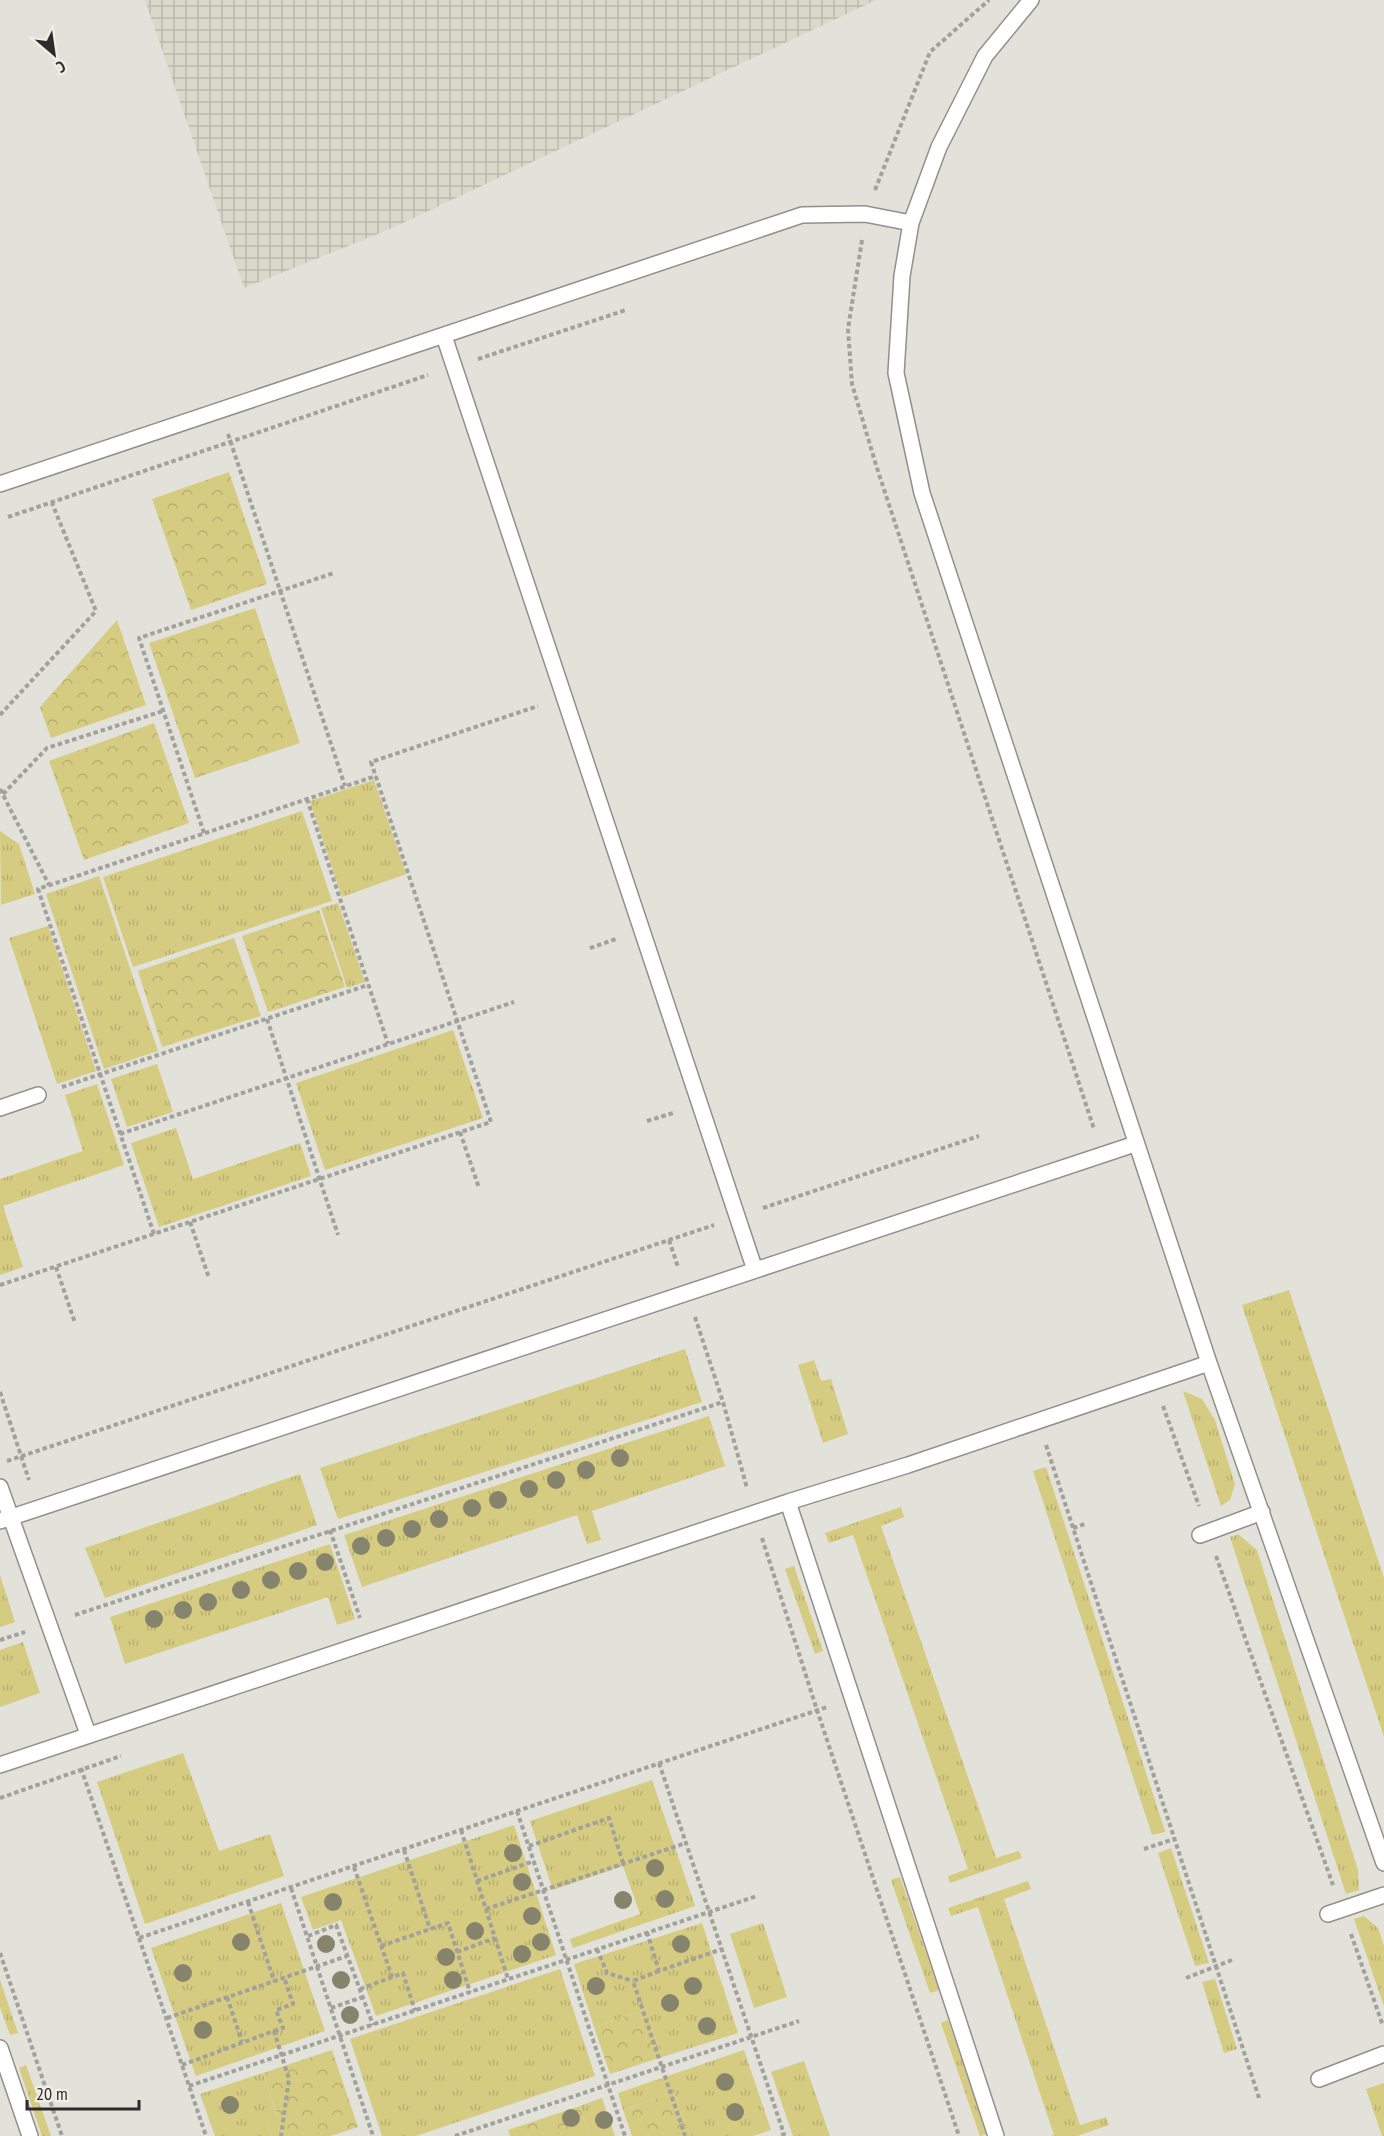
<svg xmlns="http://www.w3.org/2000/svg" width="1384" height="2136" font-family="'PT Sans Narrow',sans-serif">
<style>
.industrial{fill:url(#industrial-grid)}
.grass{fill:url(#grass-tufts)}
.park{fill:url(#park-crowns)}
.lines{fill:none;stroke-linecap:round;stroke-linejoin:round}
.service-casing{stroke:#91908a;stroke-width:18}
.path{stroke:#a2a19b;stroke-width:4;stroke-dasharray:4.5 3;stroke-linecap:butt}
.service{stroke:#fff;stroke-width:15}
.tree{fill:#87846d}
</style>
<defs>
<pattern id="industrial-grid" width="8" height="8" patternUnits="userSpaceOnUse" patternTransform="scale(1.5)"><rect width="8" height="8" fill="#d9d8c9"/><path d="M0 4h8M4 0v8" fill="none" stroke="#bbbaad"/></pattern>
<pattern id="grass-tufts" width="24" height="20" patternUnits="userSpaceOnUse" patternTransform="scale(1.5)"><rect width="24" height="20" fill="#d6cc81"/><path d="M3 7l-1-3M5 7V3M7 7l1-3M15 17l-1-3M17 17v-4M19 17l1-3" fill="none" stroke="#b8af70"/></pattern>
<pattern id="park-crowns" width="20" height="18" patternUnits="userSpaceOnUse" patternTransform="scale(1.5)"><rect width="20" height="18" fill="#d6cc81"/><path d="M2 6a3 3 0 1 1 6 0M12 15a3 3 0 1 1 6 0" fill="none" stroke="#b8af70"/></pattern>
</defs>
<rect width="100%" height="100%" fill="#e2e1da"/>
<path class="industrial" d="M145,0H876L390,229L244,288Z"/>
<path class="grass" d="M374,780L406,874L342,897L310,801Z
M302,811L332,901L133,967L103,877Z
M0,831L19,844L35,894L1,905Z
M99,876L158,1051L104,1069L46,894Z
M338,903L365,982L347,988L321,908Z
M48,926L96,1071L57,1084L9,938Z
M453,1030L483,1118L325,1170L296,1083Z
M157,1064L173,1112L127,1127L111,1079Z
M97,1084L124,1165L3,1206L23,1267L0,1275V1179L83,1151L65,1095Z
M176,1128L193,1179L300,1143L311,1176L159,1227L131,1143Z
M1289,1290L1384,1578V1737L1242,1305Z
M685,1349L702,1402L338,1519L320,1468Z
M814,1360L821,1381L831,1379L848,1434L823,1443L798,1365Z
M1183,1391L1202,1399L1215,1420L1235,1484L1230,1500L1221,1506Z
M709,1416L725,1466L592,1511L601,1540L587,1544L577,1515L362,1587L344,1535Z
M1046,1467L1165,1831V1832L1152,1835L1033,1471Z
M300,1474L317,1525L105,1598L85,1548Z
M901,1507L904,1517L881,1526L996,1858L1019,1851L1022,1858L950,1883L948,1876L968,1869L853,1535L829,1543L825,1533Z
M1238,1534L1257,1550L1358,1870L1359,1890L1346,1894L1230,1537Z
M330,1544L355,1619L337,1625L328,1597L125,1664L110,1617Z
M794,1566L823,1651L815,1654L785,1569Z
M0,1575L15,1622L0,1627Z
M23,1642L40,1693L0,1707V1650Z
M183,1753L219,1851L270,1834L284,1876L145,1924L97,1782Z
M652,1780L695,1906L573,1948L570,1939L640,1914L623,1866L553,1890L530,1821Z
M514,1825L556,1955L376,2016L341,1920L313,1930L301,1897Z
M1171,1848L1209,1963L1195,1966L1158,1853Z
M900,1877L939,1990L930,1993L891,1880Z
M1028,1881L1031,1889L1004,1899L1080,2125L1106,2117L1109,2125L1077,2136H1051L1054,2135L978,1907L951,1916L948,1908Z
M281,1903L325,2031L196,2076L151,1948Z
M1364,1916L1378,1928L1384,1946V2006L1354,1919Z
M702,1923L738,2033L662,2057L646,2010L594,2027L574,1964Z
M763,1923L787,1997L754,2008L730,1934Z
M560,1969L595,2076L416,2136H382L350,2039Z
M1215,1979L1237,2049L1224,2053L1202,1982Z
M0,1980L18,2033L10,2035L0,2007Z
M948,2020L987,2134L980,2136L941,2023Z
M744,2050L771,2130L753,2136H690L674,2092L623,2110L618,2093Z
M804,2061L830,2136H793L771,2072Z
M26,2065L51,2136H42L19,2068Z
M263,2073L278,2118L267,2122L272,2136H215L200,2094Z
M1384,2083V2136H1382L1366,2089Z
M602,2098L615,2136H590L580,2106Z"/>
<path class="park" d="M229,472L267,584L191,610L152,499Z
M255,608L300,743L195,778L149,643Z
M117,620L146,705L51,738L40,707Z
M154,723L189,823L84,860L49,761Z
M319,910L345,987L268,1012L242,936Z
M234,938L261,1016L162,1047L138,971Z
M646,2010L662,2057L610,2074L594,2027Z
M332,2050L358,2127L331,2136H272L267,2121L278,2117L263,2073Z
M674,2092L690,2136H632L623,2110Z
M580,2106L590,2136H510L508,2130Z"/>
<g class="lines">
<g class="service-casing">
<path id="service" d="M1031,0L985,56L939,147L911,223L902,276L896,373L922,493L1209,1363
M444,336L755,1270
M0,484L802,215L865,214L911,223
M0,1108L38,1095
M0,1487L88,1734
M788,1502L908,1465L1209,1363L1384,1863
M0,1521L1135,1144
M1200,1535L1262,1512
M0,1765L788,1502L996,2136
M1328,1914L1384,1895
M0,2048L30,2136
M1319,2079L1384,2054"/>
</g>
<path class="path" d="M875,190L930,52L989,0
M862,240L848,329L852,384L876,465L1094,1129
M478,359L626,310
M228,434L345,786
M8,517L428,375
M0,715L96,611L52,503
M0,789L49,885
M3,794L47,748L163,711
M307,799L388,1044
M204,833L139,638L334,573
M590,948L616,939
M267,1019L338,1235
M62,1087L368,985
M647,1121L673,1113
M460,1132L479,1188
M120,1134L514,1002
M763,1208L979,1136
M190,1222L209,1278
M154,1234L38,889L376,776
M669,1240L678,1267
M56,1267L75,1323
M0,1285L491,1122L371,762L538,706
M695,1317L723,1402
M0,1392L29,1480
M1163,1406L1199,1506
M1046,1445L1259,2098
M7,1461L714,1225
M1073,1528L1085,1524
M330,1530L360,1618
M762,1538L817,1710L959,2136
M1216,1556L1333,1885
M75,1615L723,1402L747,1488
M0,1640L25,1632
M659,1763L784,2134L779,2136
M81,1768L139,1938L827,1707
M0,1798L121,1756
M517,1811L625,2136
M461,1830L508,1979
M529,1846L609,1818L623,1863
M1144,1849L1174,1839
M404,1850L430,1929
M354,1867L392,1977
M477,1881L534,1861
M291,1888L373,2136
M248,1902L274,1981
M486,1909L686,1843
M647,1932L659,1971L722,1949
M1351,1934L1383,2026
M308,1936L336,1925L373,2025
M139,1938L206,2136
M381,1946L448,1923L470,1992
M597,1949L607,1973L633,1981
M457,1952L495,1938
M0,1953L62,2136
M659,1971L633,1981L685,2136
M1186,1978L1232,1960
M360,1989L403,1973L415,2011
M227,1997L242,2042
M331,2008L363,1997
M167,2018L347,1956
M274,2031L283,2028L276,2010L293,2004L284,1977
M182,2065L274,2031L289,2079L281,2136
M189,2086L757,1896
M455,2136L799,2021"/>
<use href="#service" class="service"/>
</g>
<g class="tree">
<circle cx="620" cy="1458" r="9"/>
<circle cx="586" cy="1470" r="9"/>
<circle cx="556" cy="1480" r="9"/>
<circle cx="529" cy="1489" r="9"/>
<circle cx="498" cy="1500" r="9"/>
<circle cx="472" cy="1508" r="9"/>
<circle cx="439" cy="1519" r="9"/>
<circle cx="412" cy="1529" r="9"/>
<circle cx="386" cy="1538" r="9"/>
<circle cx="361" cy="1546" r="9"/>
<circle cx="325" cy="1562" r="9"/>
<circle cx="298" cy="1571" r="9"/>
<circle cx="271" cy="1580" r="9"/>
<circle cx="241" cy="1590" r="9"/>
<circle cx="208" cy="1602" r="9"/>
<circle cx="183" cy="1610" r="9"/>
<circle cx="154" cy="1619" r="9"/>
<circle cx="513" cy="1853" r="9"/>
<circle cx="655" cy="1868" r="9"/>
<circle cx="522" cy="1882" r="9"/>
<circle cx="665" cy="1899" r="9"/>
<circle cx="623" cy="1900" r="9"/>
<circle cx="333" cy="1902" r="9"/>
<circle cx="532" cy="1916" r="9"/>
<circle cx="475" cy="1931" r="9"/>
<circle cx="241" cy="1942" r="9"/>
<circle cx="541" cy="1942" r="9"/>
<circle cx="326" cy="1944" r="9"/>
<circle cx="681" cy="1944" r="9"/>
<circle cx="522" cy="1954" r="9"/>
<circle cx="446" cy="1957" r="9"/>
<circle cx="183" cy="1973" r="9"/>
<circle cx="341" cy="1980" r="9"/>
<circle cx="453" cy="1980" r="9"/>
<circle cx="596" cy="1986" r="9"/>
<circle cx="693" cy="1986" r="9"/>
<circle cx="670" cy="2003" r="9"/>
<circle cx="350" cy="2015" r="9"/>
<circle cx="707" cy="2026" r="9"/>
<circle cx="203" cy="2030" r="9"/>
<circle cx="725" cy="2082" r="9"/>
<circle cx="230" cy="2105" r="9"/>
<circle cx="735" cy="2112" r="9"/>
<circle cx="571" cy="2118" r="9"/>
<circle cx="604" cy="2120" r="9"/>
</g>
<g transform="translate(54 54) rotate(151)" stroke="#efefe8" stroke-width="4.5" paint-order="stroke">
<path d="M0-4.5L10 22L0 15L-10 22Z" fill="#2d2c2a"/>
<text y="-9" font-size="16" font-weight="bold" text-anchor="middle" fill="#2d2c2a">С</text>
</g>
<path d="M27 2100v9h112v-9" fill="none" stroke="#2d2c2a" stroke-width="3"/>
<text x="36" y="2100" font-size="18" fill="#2d2c2a" stroke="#efefe8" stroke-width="4.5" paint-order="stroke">20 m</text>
</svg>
